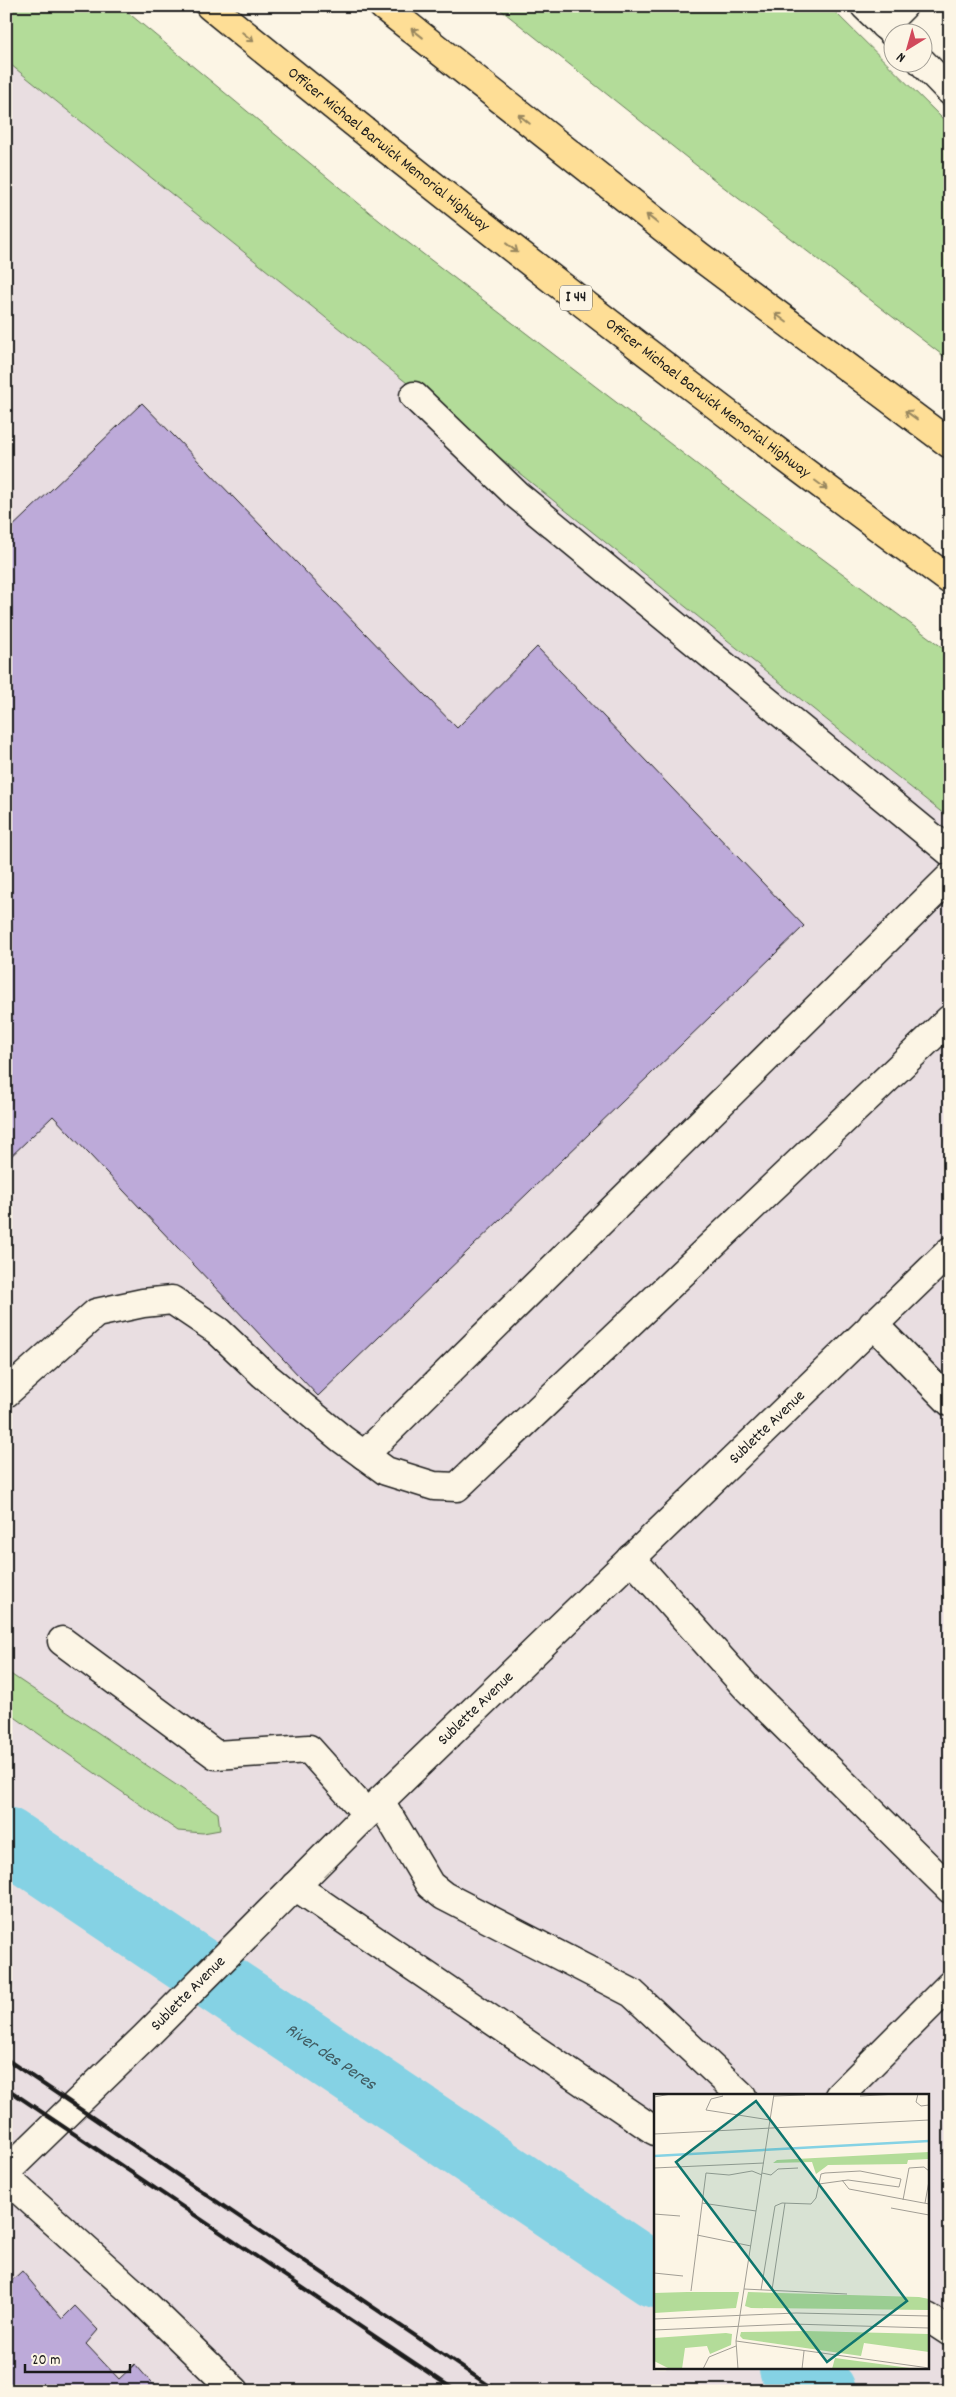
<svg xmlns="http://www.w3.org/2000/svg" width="956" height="2397" font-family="Dekko,sans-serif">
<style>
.built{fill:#e9dee1;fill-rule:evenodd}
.green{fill:#b3dc99;stroke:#687c5a}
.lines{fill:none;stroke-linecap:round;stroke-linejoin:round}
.river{stroke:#85d2e4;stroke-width:64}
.building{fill:#bdaad9;stroke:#1c1c1c}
.minor-casing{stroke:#1c1c1c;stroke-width:31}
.highway-casing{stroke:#1c1c1c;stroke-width:31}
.minor{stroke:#fcf5e5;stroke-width:28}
.highway{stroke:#fede96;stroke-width:28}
.rail{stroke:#1c1c1c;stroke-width:4}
.oneway{stroke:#98875f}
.labels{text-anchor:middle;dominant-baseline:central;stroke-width:4;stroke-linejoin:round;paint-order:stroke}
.shield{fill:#fcf5e5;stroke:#5f5d58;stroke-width:1}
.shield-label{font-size:15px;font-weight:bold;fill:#1c1c1c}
.street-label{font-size:16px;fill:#1c1c1c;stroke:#fcf5e5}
.water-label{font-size:18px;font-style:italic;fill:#415c62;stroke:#fcf5e5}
.inset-river{fill:none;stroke:#85d2e4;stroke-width:2.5}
.inset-road{fill:none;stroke:#a29e95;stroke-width:1}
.view{fill:#0f766e;fill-opacity:0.15;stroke:#0f766e;stroke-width:2.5}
.inset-edge{fill:none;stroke:#1c1c1c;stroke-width:2.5}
</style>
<rect width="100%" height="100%" fill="#fcf5e5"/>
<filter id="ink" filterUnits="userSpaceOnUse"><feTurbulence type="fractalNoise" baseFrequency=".02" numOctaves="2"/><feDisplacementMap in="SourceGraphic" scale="10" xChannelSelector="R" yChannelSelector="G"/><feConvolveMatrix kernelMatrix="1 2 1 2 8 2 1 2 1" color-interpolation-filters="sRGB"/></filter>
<g filter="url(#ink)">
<path class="built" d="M6,61L950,819V2391H6ZM655,2096H927V2368H655Z"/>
<path class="green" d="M6,6H120L380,221L754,508L950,653V819L6,61Z
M496,6H829L950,126V361L721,185Z
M6,1671L218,1813L220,1830L203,1833L178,1831L6,1711Z"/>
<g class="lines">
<g class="river">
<path id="s1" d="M6,1839L655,2276"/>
<path d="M791,2368L824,2391"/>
</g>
</g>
<path class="building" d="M142,403L457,728L537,647L804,926L318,1396L53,1116L6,1161V533Z
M22,2271L62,2319L75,2306L98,2330L86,2344L119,2379L135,2364L156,2388L153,2391H6V2286Z"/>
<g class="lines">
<g class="minor-casing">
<g id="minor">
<path d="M865,6L894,34"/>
<path d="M884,25L903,6"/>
<path d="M922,62L950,91"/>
<path d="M414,396L517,495L950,852"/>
<path d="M873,1324L950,1402"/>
<path d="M6,1393L96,1313L143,1303L172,1300L218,1331L263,1374L342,1439L386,1471L434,1486L457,1487L950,1019"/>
<path d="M364,1455L950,877"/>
<path d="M631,1558L746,1687L950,1889"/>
<path d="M62,1641L216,1755L309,1749L367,1814"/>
<path d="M380,1801L430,1885L444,1896L632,1993L742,2096"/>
<path d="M295,1886L655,2131"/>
<path d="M839,2096L950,1985"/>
<path id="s2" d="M6,2172L145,2037L380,1801L950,1251"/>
<path d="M6,2178L137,2296L235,2391"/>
<path d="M927,2317L950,2332"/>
</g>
</g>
<g class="highway-casing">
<g id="highway">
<path id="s3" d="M210,6C452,204 698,395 950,580"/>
<path d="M383,6L699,256L950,444"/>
</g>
</g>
<use href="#minor" class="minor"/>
<use href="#highway" class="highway"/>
<path class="rail" d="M6,2059L497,2391
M6,2088L456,2391"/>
</g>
<defs><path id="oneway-shaft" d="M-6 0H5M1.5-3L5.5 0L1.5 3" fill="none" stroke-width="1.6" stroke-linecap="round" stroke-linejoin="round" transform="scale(1.25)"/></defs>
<g class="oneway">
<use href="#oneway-shaft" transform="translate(417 33) rotate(-142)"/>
<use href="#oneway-shaft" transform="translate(248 37) rotate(39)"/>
<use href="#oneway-shaft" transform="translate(524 119) rotate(-141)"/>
<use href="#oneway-shaft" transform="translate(652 219) rotate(-142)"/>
<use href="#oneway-shaft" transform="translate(512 248) rotate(38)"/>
<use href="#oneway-shaft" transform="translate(781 318) rotate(-143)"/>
<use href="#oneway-shaft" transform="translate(911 415) rotate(-144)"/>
<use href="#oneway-shaft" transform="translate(821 485) rotate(37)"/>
</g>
</g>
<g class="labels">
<rect class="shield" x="560" y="285.5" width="32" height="25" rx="4"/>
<g class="shield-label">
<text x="576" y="298">I 44</text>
</g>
<g class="street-label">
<text stroke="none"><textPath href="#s3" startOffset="229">Officer Michael Barwick Memorial Highway</textPath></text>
<text stroke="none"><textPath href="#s3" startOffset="634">Officer Michael Barwick Memorial Highway</textPath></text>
<text stroke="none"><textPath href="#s2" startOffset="1065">Sublette Avenue</textPath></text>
<text stroke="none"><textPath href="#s2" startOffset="660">Sublette Avenue</textPath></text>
<text stroke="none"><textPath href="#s2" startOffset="255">Sublette Avenue</textPath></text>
</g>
<g class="water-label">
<text stroke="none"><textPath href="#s1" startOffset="391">River des Peres</textPath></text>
</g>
</g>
<g transform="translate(654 2094)">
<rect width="275" height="275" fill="#fcf5e5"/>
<path d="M275,58V65L254,66L253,70L174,71L162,80L158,68L119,69L123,66ZM33,198H85L82,214L0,219V199ZM94,198L265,203L275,205V216L97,214L91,212ZM151,237L275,240V258L210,249L207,262L89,245L86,242L87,238ZM72,239L78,240L77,251L56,260L53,252L31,254L28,275H16L0,267V244ZM181,264L263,275H178Z" fill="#b3dc99"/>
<path class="inset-river" d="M0,62L275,47"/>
<path class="inset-road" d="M264,0L262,8L267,12L275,11M69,2L57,5L52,16L116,26M120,2L151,1M206,2L244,0M0,3L17,0M0,40L275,26M0,74L110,69M108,79L117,81L124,75L144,74M188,86L195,95L275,110M249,106L255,74L270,73L275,77M48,109L102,117M271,109L275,87M237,114L275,121M0,120L26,122M43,141L97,152M0,179L29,182M90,195L193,200M107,196L121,112L128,109L157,110L162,104L167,80L171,79L206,77L247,85L245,93L194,86L165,90M118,196L131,109M37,197L52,79L75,81L98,77L108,81M0,225L142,219L275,222M0,236L138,230L275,234M82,247L275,274M49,275L55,263L82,252M84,275L82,247L120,0M148,275L150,257"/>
<path class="view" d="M102,7L253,207L173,268L22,68Z"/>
<rect width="275" height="275" class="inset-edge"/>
</g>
<rect width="956" height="2397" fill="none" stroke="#fcf5e5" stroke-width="25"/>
<rect x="12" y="12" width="931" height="2372" fill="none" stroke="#1c1c1c" stroke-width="2" filter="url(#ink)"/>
<g transform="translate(908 48) rotate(217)"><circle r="24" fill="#fcf5e5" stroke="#a29e95"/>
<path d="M0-4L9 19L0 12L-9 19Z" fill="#d1495b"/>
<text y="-8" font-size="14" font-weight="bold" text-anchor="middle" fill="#1c1c1c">N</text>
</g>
<path d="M25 2364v8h105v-8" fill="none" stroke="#1c1c1c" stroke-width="2.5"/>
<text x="32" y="2364" font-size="15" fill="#1c1c1c" stroke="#fcf5e5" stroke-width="4" paint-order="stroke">20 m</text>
</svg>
